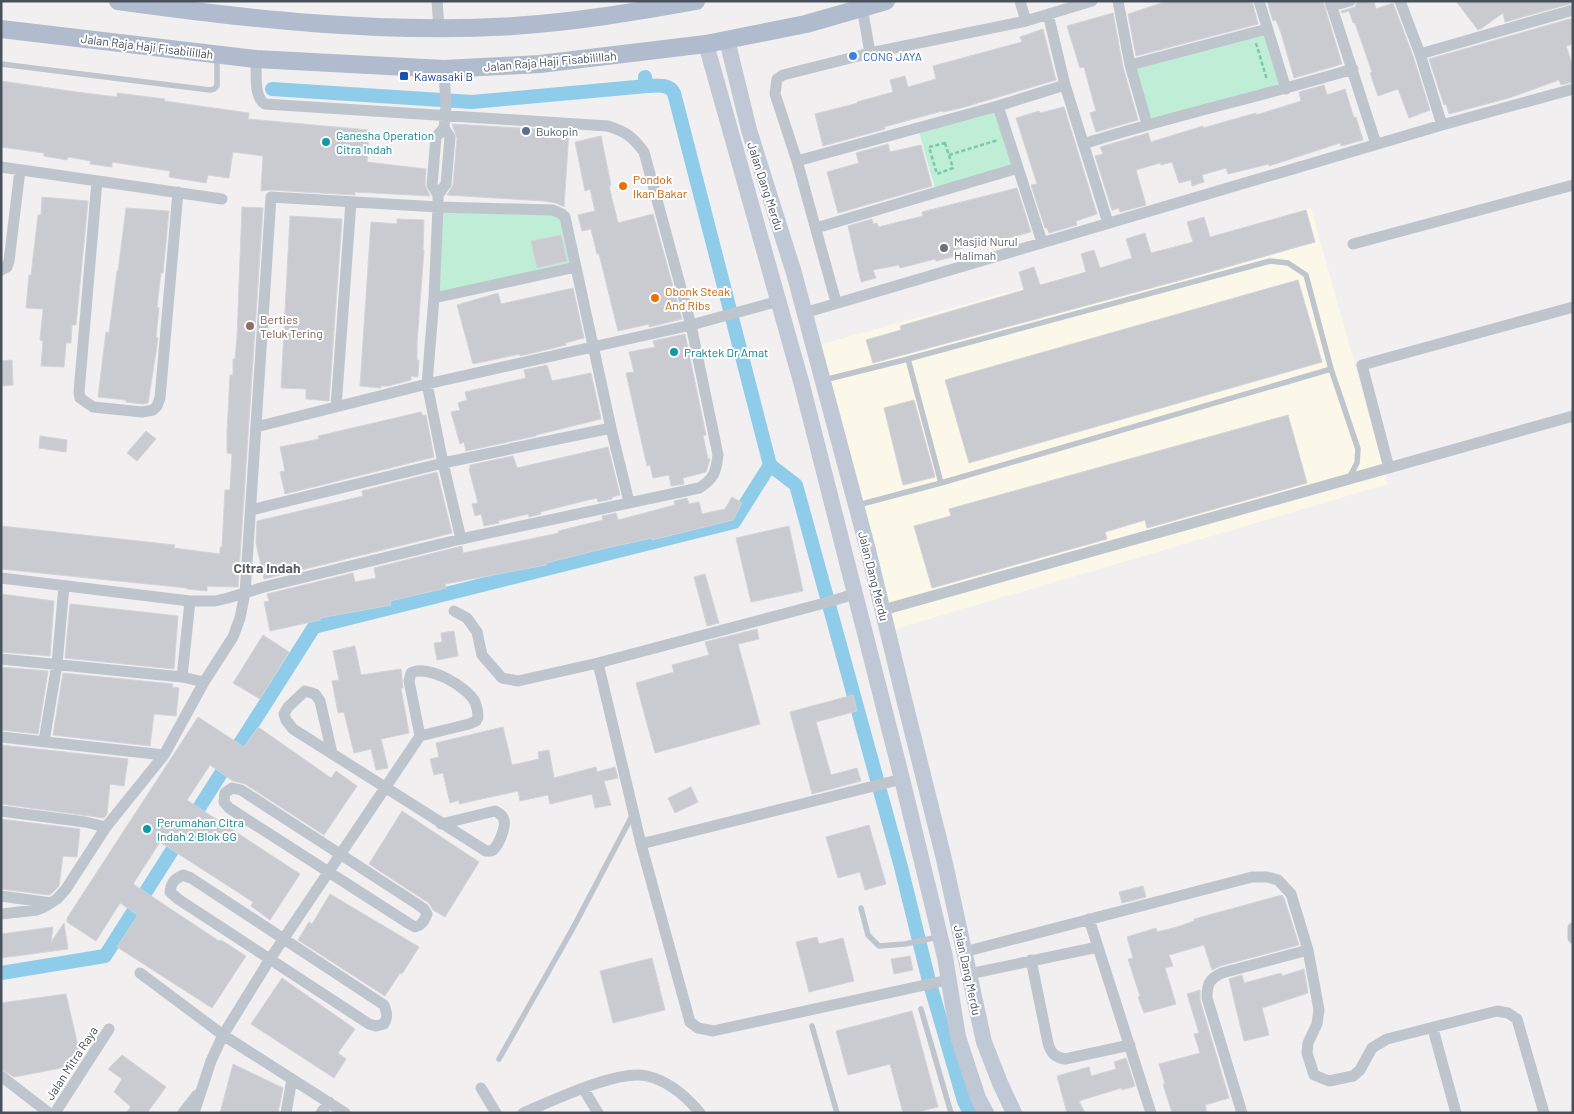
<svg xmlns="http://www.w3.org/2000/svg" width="1574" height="1114" font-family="Barlow,sans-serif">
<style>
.commercial{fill:#fbf8e9}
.green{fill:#bfedd6}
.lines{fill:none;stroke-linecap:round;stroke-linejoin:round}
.canal{stroke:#8ecce9;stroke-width:14}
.building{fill:#c9cbd1;stroke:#d3d4da}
.path{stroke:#78caaa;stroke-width:2.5;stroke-dasharray:4 2.5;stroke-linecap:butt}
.service{stroke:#bec5cd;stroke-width:5.5}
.minor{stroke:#bec5cd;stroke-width:11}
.secondary{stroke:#c0c8d5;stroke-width:16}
.primary{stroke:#b0bbcd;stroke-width:18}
.shop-dot{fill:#3f7fe0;stroke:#fff;stroke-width:2}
.transit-dot{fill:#1a4fb4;stroke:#fff;stroke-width:2}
.service-dot{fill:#5c6f8a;stroke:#fff;stroke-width:2}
.culture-dot{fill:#0f9aa8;stroke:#fff;stroke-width:2}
.food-dot{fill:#e8710a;stroke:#fff;stroke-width:2}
.worship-dot{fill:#6b7280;stroke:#fff;stroke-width:2}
.education-dot{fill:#8d6e63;stroke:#fff;stroke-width:2}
.labels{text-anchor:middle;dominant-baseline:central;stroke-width:4;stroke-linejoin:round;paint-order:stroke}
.street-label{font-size:12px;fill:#48505c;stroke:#fff}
.shop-label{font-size:12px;fill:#366cbe;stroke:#fff;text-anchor:start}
.transit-label{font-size:12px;fill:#164399;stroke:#fff;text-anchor:start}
.service-label{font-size:12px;fill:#4e5e75;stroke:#fff;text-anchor:start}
.culture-label{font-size:12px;fill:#0d838f;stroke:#fff;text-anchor:start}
.food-label{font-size:12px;fill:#c56008;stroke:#fff;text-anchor:start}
.worship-label{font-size:12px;fill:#5b616d;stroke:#fff;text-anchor:start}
.education-label{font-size:12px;fill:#785e54;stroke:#fff;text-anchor:start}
.neighbourhood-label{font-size:14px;font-weight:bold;fill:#5c5e64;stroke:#fff}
</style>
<rect width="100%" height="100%" fill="#f1efef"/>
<path class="commercial" d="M1311,208L1388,484L885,632L819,345Z"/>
<path class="green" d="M1267,29L1286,89L1147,124L1130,65Z
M998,106L1018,168L936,192L918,128Z
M436,204L552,212L563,217L575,266L430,296Z"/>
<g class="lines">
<path class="canal" d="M647,86C657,86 668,83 674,93L770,465L796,485L901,867L928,977L964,1101L970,1113
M272,89L472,102L647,86L645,77
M1,973L105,956L314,627L734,522L770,465"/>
</g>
<path class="building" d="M1167,1H1252L1258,24L1136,56L1128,14Z
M1267,1H1323L1342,64L1294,78L1281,33L1276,20L1273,21Z
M1357,1L1374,2L1376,9L1393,3L1413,56L1430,110L1409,118L1398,89L1378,96L1370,73L1372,72L1355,23H1353L1349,11L1342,13L1341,11L1355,7Z
M1456,1H1573V3L1505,22L1503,13L1482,28L1478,30Z
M1113,13L1123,67L1138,120L1096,132L1090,113L1096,111L1091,93L1084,67L1080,68L1067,26Z
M1573,18V44L1566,46L1573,66V82L1561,85L1559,80L1509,98L1449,114L1446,104L1444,105L1429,59Z
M1043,29L1056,80L961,108L943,112L942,111L884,127L885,129L823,146L815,114L858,103L857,102L893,92L890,80L905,76L908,87L936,79L933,66L1022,42L1020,37Z
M1,81L76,92L117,97V93L165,99L164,101L249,113L248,119L369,130L367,162L426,169L425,185L430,196L355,192V195L271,190L261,191L263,156L233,152L229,178L208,175L206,183L169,177L170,171L112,162V167L90,164L91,161L68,157L67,160L44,156V153L1,147Z
M1324,85L1327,95L1345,89L1354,118L1356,117L1363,140L1341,146L1340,143L1269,166V164L1228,174L1226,168L1202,175L1204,182L1192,186L1191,180L1179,183L1172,162L1161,165L1160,163L1136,170L1146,205L1120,212L1119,208L1112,210L1095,156L1103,154L1100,147L1148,133L1151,142L1203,126V128L1256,113V115L1301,101L1299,92Z
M1064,107L1097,214L1076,221L1077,225L1049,233L1047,228H1045L1031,185L1037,184L1016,118L1039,111L1040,113Z
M452,124L569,131L564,207L556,203L544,201L447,195L453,185L457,138Z
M601,136L611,185L609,186L618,223L653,214L682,319L649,327V324L618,331L599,254H597L591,229L582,231L578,215L595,211L590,189L585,191L575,142Z
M888,144L890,152L921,145L932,186L838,213L827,172L859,163L856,153Z
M1017,188L1031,232L987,244L986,242L955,250L956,256L936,261L935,259L900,268L899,265L873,270L876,278L861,282L848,226L872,219L873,224L877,223L878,227L923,216L922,212Z
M42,197L88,201L76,325H72L71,343H66L64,367L41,366L43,341L40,340L43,309L26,308L29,275H31L38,215H41Z
M242,207L263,208L238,587L207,586V591L187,589V588L1,569V526L175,545L174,548L220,554V547H222L225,490H230L232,454L227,453V433L230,375H233V359H235L237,337Z
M126,208L169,211L163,273H161L157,307L159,308L156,337L158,338L156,352L148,403L142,404L126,402V400L98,397L106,332L109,333L117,271H118Z
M1306,210L1315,242L1192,277L873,363L866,340L901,330L900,326L1024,290L1019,272L1034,267L1040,285L1086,272L1081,254L1094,250L1100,268L1132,258L1126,239L1145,233L1151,253L1193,242L1187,222L1204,217L1210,237Z
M290,216L342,219L329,401L306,399V389L281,388Z
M397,219L424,220L423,250H424L417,343V360H419L418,377L411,376V380L388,386H381V388L360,386L371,222L397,224Z
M561,235L567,261L537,268L531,241Z
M1298,280L1322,362L969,463L945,380Z
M573,288L584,338L565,343L566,345L520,356V354L473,364L457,305L498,293L501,304Z
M685,334L706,435L703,436L708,459H710L706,472L683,478L684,484L671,486L669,475L653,478L650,465L647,466L626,373L634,372L629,352L655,347L653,341Z
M12,360L13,385L1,386V361Z
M547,365L552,381L591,373L601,419L536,435V436L466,451L464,442L460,444L451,412L460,410L458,403L467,400L465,392L526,378L524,370Z
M914,400L935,477L903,485L884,408Z
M421,412L422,415H426L434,457L285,494L280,472L285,471L280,447L319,439L318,436Z
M1288,415L1307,483L1147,528L1145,520L1105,532L1107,539L932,588L914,526L951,516L949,509Z
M146,431L156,439L137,461L127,453Z
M40,436L67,440L66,452L39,448Z
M608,447L620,495L612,497V499L598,502L597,498L584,501L540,512L541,514L529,517L528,514L498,521L499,523L484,526L481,514L475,516L472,504L478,503L469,469L470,468V465L513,456L517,468Z
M437,472L452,533L264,579L256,543L257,521L363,496L362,491Z
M732,497L742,503L733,520L652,540V538L602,549L546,563V565L445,584L446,588L390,601L391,605L320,618V620L270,631L264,602L269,601L267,594L353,573L355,582L376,578L374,568L462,546L463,553L559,533L558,531L603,520L602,516L616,513L618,520L675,505L674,501L687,498L689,504L699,502L702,514L725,509Z
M789,526L803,591L751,602L736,538Z
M705,574L719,623L707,626L694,577Z
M1,594L54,601L50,656L1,652Z
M70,604L178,616L174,669L65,658Z
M757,629L759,639L738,644L760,724L655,753L636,683L674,672L672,665L709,655L705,642Z
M454,631L458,656L437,660L434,643L442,642L441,633Z
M263,635L289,652L260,699L233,683Z
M355,646L361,675L401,669L403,688H401L409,733L381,739L388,768L376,770L371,749L354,753L344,712L338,713L332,681L339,680L333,651Z
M1,667L48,671L38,734L1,730Z
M63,673L173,684L172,687L179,688L176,716L154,714L150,746L53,735Z
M853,695L857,711L816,722L831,775L857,768L861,781L812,794L790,712Z
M198,717L244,747L258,727L331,778L336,771L357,786L324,835L245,784L233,781L210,765L187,800L300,874L270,920L251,906L253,902L160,842L133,884L219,941L221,940L246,956L212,1008L117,947L138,915L120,903L96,941L67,922V918Z
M503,727L512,765L539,759L538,752L549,750L554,778L596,767L597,772L615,767L618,778L604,781L611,805L595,808L592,794L550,804L548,795L520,801L518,791L459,804V800L450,803L443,773L434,775L430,759L439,757L436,743Z
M1,745L128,759L124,786L110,784L107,814L104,818L1,804Z
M691,787L698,802L675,813L668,798Z
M402,811L479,862L445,917L433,910L429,903L421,898L369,864Z
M1,819L80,829L77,857L63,856L59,886L52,893L49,895L1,889Z
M869,825L886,884L865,890L860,872L838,878L826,837Z
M1143,886L1146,897L1122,903L1119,892Z
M330,894L419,947L402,974L400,973L385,996L298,940L309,922L312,924Z
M1282,895L1284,898L1299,945L1220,966L1212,970L1204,945L1169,955L1173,966L1165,968L1176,1004L1144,1013L1138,997L1140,996L1128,959L1133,958L1127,937L1156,928L1157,932L1177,927L1194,921V919Z
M64,923L68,949L1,958V934L53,927L51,942Z
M817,937L819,944L843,938L854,981L809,992L796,942Z
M910,956L913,970L894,974L891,959Z
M652,958L665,1010L613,1023L600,971Z
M1304,969L1308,993L1262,1008L1269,1035L1244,1041L1229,979L1242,975L1244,983L1281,973L1282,976Z
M282,978L355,1029L338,1053L346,1059L334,1078L251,1024Z
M1200,990V1000L1229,1098L1205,1105L1207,1113H1172L1163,1084H1165L1159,1064L1200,1053L1194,1034L1199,1033L1187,994Z
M66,994L81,1059L77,1065L14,1077L1,1069V1003Z
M912,1011L938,1107L914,1113H903L890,1064L848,1075L836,1031Z
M122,1055L166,1087L147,1113H126L131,1107L114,1092L122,1079L108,1069Z
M1126,1058L1135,1086L1122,1090L1121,1088L1079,1101L1085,1113H1067L1057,1076L1089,1067L1091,1076L1116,1069L1114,1062Z
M233,1064L283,1088L278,1113H220Z"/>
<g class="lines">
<path class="path" d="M1256,43L1267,80
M945,143L953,168L937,174L929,147Z
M949,155L998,140"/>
<path class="service" d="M1,64L210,90L214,89L217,86V57
M908,359L941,483
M1331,369L1358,449L1357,463L1349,478
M824,380L908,359L1270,261L1288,263L1306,275L1331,369L941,483L858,505
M861,908L868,935L879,946L905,944L938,937
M921,1009L951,1113
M812,1026L837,1113
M499,1059L573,928L633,814"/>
<path class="minor" d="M437,1L439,28
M1020,1L1026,21
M1118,1L1130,65L1147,124
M1259,1L1286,89
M1330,1L1376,144
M1400,1L1420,54L1442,125
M1331,6L1350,1
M862,7L870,53
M1048,14L1065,85L1108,223
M1420,54L1573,10
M1130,65L1267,29
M998,106L1042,242
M444,128L436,137L432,185L438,195V207L434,298L427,384L443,463L461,539
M1083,144C1172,116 1263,96 1353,69
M797,161L998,106L1065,85
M1,167L222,199
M97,181L79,392L80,398L93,407L142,412L153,410L157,406L160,398L178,192
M438,195L446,184L450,137L444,128L446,106L444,69
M816,228L1018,168
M1353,244L1573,185
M1,270L7,267L9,261L20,170
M434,298L576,267
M836,302L797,161L775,94L777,79L783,75L870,53L1026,21L1092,1
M804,313L1442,125L1573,89
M336,407L351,202
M256,427L427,384L691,325L779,301
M1389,468L1362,365L1573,307
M251,510L443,463L611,428
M1,578L190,601H215L228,598L264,587L461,539L699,488C714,479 716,472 718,455L691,325L644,152C632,136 626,132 608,126L265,104C253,97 257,72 256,59
M883,610L1573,416
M454,611L467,618L477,632L482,655L502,678L518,681L598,663L821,604L855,594
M1,659L182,677L204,682
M598,663L641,844L690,1022L698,1028L713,1031L948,980
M182,677L190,601
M1,737L164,755
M44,741L57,664L64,586
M332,753L320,701L315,694L305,691L288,707L284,714L286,720L293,729L486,851C491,851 491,852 494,849C499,844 506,827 504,820C503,816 499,813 495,811L441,824
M232,788L241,790L417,904L424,909L427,914C424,921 422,925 415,927L408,923L229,808L224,802L225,793Z
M1,811L85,822L106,827
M641,844L902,779
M183,875L191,878L384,1005C387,1013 388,1017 384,1024L376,1026L369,1024L178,899L170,892C171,882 175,879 183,875Z
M1,896L51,903
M1,914L37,910L44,907L57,899L66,889L106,827L164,755L204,682L233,637L240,618L245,593L271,197L438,207L553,210L562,214L565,217L611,428L629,502
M1089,919L1151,1113
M1573,928V938
M964,952L1252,877H1267L1278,880L1291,894L1308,950L1319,1010L1317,1024L1308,1043L1307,1053L1314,1075L1329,1081L1353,1076L1360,1070L1372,1048L1387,1039L1497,1011L1508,1013L1517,1019L1544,1113
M1031,960L1048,1043C1051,1053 1054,1057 1065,1059L1130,1045
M140,973L223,1035L345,1113
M969,974L1098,947
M1433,1029L1456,1113
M1,1076L49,1113
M481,1088L496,1113
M583,1088L598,1113
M55,1113L109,1029
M183,1113L197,1095
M194,1113L211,1061L223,1035L270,959L420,736L469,724L476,721L478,717C478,712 477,707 475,702C467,686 427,664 411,673L409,681L420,736
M286,1113L292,1079
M321,1113L329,1102
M523,1113C552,1101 618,1069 647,1076C669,1081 686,1096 700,1113
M1242,1113L1207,998C1207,984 1209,979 1222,973L1308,950"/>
<path class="secondary" d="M727,40L749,130L794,273L868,550L904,699L944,859L984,1042L1000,1083L1014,1113
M706,44L802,385L902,779L945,957L958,1037L978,1098L986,1113"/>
<path class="primary" d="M118,1C248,19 381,34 513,26C575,22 635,12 696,1
M1,29L256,59L444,69L540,64L706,44L806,24L886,1"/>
</g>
<circle class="shop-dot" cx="853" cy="56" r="5"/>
<rect class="transit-dot" x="399" y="71" width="10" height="10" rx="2.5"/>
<circle class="service-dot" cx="526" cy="131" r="5"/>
<g class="culture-dot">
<circle cx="326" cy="142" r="5"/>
<circle cx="674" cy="352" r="5"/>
<circle cx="147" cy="829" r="5"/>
</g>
<g class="food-dot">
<circle cx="623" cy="186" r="5"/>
<circle cx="655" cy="298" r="5"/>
</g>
<circle class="worship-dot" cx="944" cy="248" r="5"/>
<circle class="education-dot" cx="250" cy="326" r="5"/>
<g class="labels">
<g class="street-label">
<text transform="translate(147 46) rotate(7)">Jalan Raja Haji Fisabilillah</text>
<text transform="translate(550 61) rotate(-5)">Jalan Raja Haji Fisabilillah</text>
<text transform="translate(766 186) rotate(72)">Jalan Dang Merdu</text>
<text transform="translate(874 576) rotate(76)">Jalan Dang Merdu</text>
<text transform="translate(968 970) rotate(78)">Jalan Dang Merdu</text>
<text transform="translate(71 1063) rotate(-57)">Jalan Mitra Raya</text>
</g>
<g class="shop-label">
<text x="863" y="56">CONG JAYA</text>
</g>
<g class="transit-label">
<text x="414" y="76">Kawasaki B</text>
</g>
<g class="service-label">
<text x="536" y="131">Bukopin</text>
</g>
<g class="culture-label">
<text x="336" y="135">Ganesha Operation<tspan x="336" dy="14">Citra Indah</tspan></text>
<text x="684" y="352">Praktek Dr Amat</text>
<text x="157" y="822">Perumahan Citra<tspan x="157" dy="14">Indah 2 Blok GG</tspan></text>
</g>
<g class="food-label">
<text x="633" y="179">Pondok<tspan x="633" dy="14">Ikan Bakar</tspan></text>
<text x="665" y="291">Obonk Steak<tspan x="665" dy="14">And Ribs</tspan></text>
</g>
<g class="worship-label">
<text x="954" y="241">Masjid Nurul<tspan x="954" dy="14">Halimah</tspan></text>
</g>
<g class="education-label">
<text x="260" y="319">Berties<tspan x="260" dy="14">Teluk Tering</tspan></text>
</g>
<g class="neighbourhood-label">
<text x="267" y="567">Citra Indah</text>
</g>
</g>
<rect width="1574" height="1114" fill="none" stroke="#48505c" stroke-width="5"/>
</svg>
